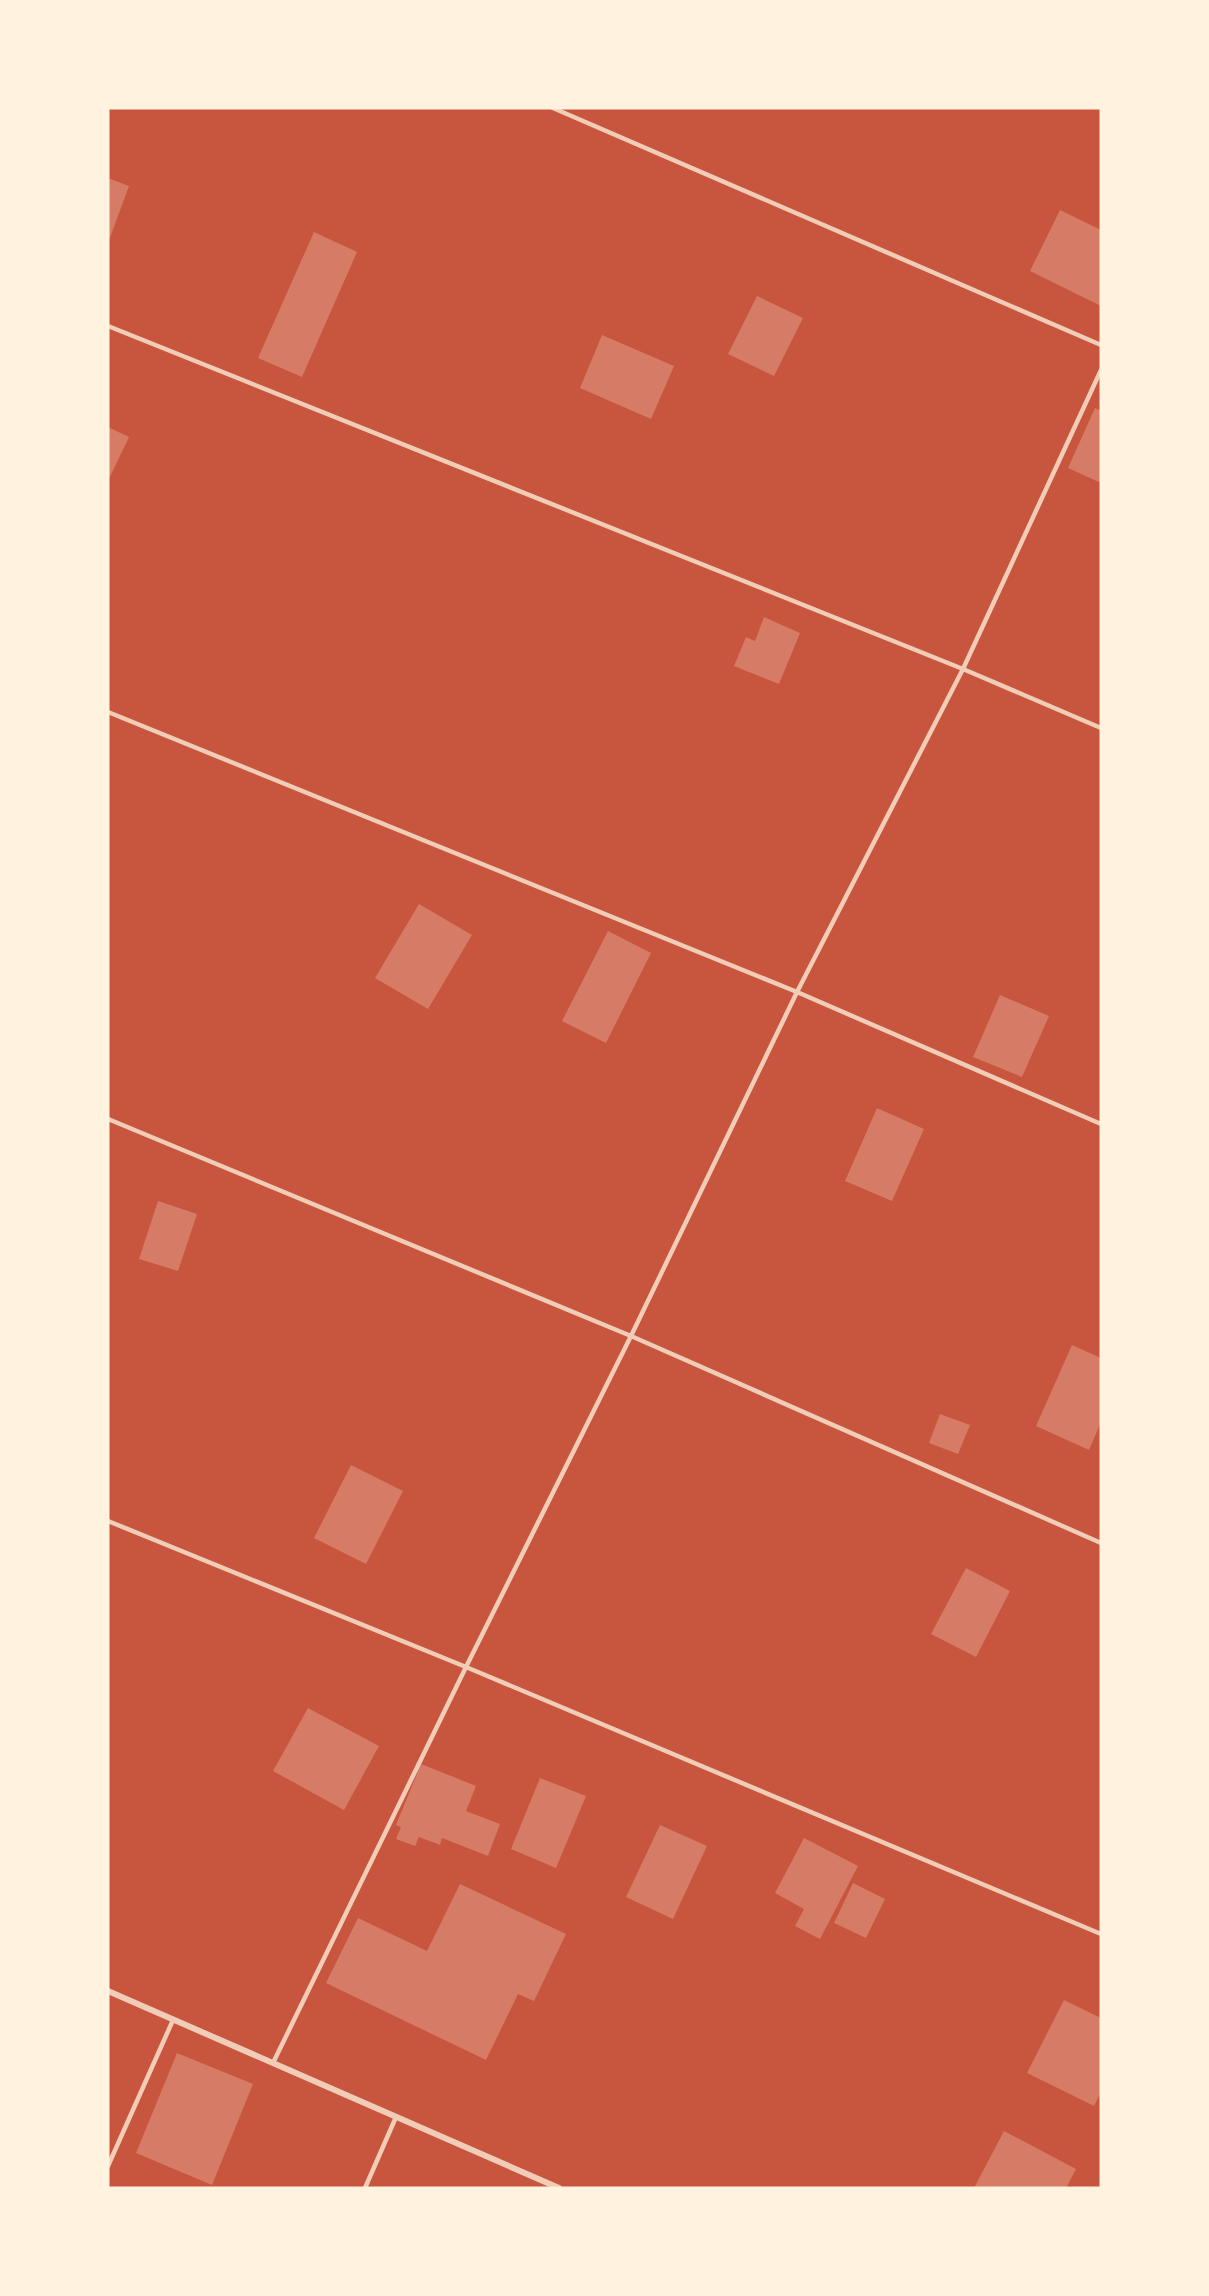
<svg xmlns="http://www.w3.org/2000/svg" width="1209" height="2296" font-family="Inter,sans-serif">
<style>
.building{fill:#d67c66}
.lines{fill:none;stroke-linecap:round;stroke-linejoin:round}
.service{stroke:#f1ccb7;stroke-width:4.5}
.minor{stroke:#f1ccb7;stroke-width:6}
</style>
<rect width="100%" height="100%" fill="#c8553d"/>
<path class="building" d="M108,178L129,186L108,243Z
M1060,210L1101,230V306L1030,271Z
M314,232L357,252L302,377L258,358Z
M757,296L803,318L774,376L728,354Z
M602,335L674,366L651,419L580,388Z
M1095,408L1101,411V483L1068,468Z
M108,427L129,437L108,481Z
M764,617L800,633L779,684L734,666L746,637L755,641Z
M419,904L472,935L428,1009L375,978Z
M608,931L651,953L606,1043L562,1021Z
M1000,995L1049,1016L1022,1077L973,1057Z
M877,1108L924,1129L892,1201L845,1181Z
M158,1201L197,1214L178,1271L139,1259Z
M1072,1345L1101,1358V1422L1089,1450L1036,1426Z
M940,1414L970,1425L958,1454L929,1443Z
M351,1465L403,1491L366,1564L314,1538Z
M966,1568L1010,1591L976,1657L931,1634Z
M308,1708L379,1746L344,1810L273,1771Z
M421,1764L476,1786L466,1811L500,1824L488,1856L442,1838L440,1845L419,1837L415,1846L396,1839L401,1827L396,1825Z
M540,1778L586,1796L556,1868L511,1849Z
M660,1825L707,1846L673,1919L626,1897Z
M804,1838L858,1866L820,1939L795,1926L804,1909L775,1893Z
M853,1883L885,1899L866,1938L834,1923Z
M460,1884L566,1934L534,2001L518,1994L486,2060L326,1983L358,1918L427,1951Z
M1064,2000L1101,2018V2092L1094,2106L1027,2073Z
M177,2053L253,2084L212,2185L136,2153Z
M1004,2131L1076,2169L1066,2188H974Z"/>
<g class="lines">
<path class="service" d="M553,108L1101,345
M108,326L963,669L1101,728
M108,712L797,992L1101,1124
M108,1119L631,1336L1101,1543
M108,1521L466,1667L1101,1934
M273,2063L466,1667L631,1336L797,992L963,669L1101,370
M108,2166L173,2020
M365,2188L396,2117"/>
<path class="minor" d="M108,1991L559,2188"/>
</g>
<rect width="1209" height="2296" fill="none" stroke="#fff3e0" stroke-width="219"/>
</svg>
